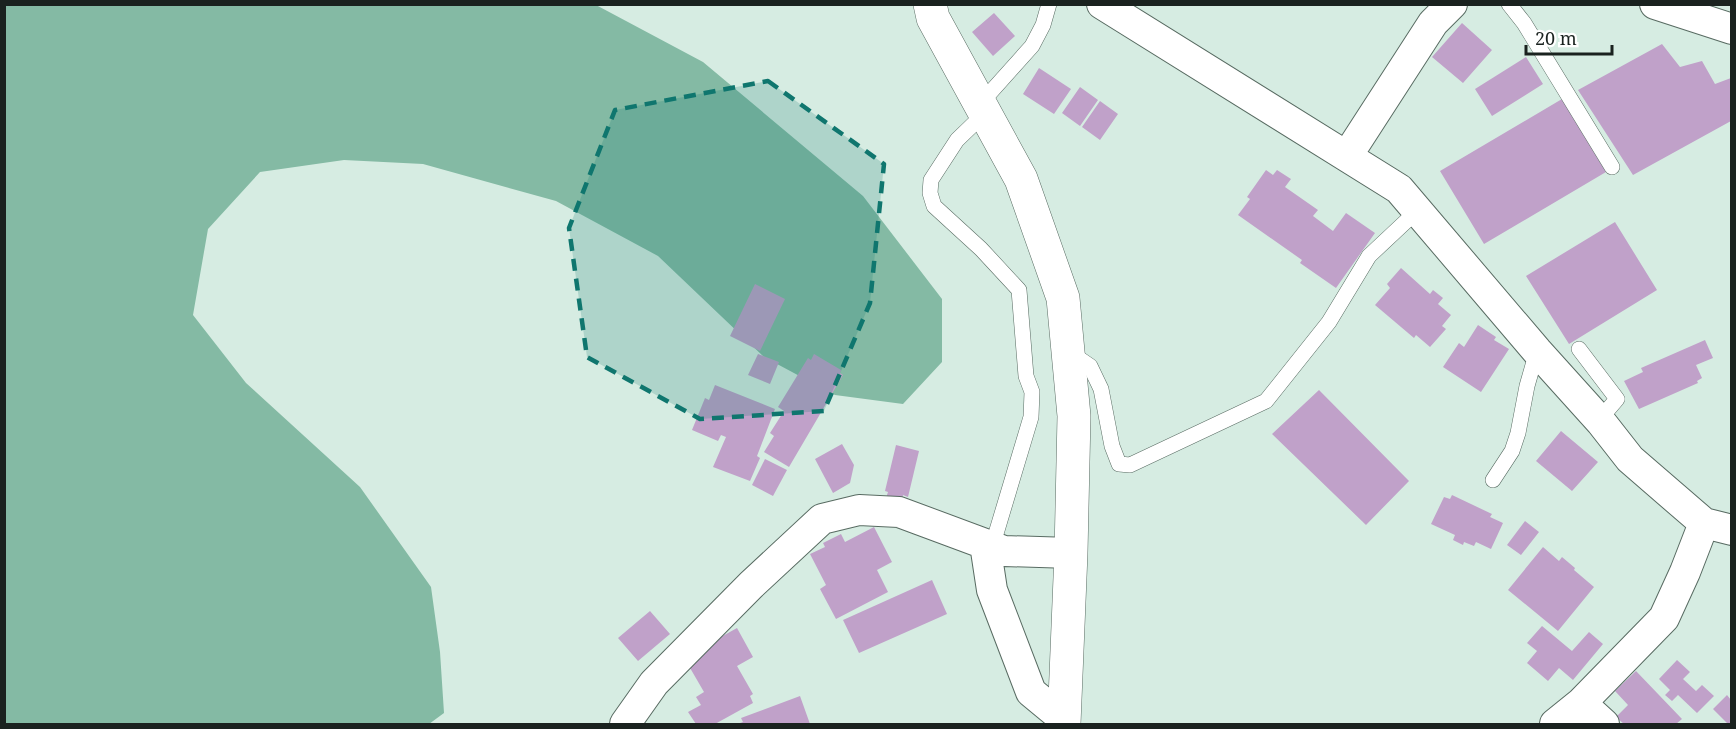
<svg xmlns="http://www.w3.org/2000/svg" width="1736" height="729" font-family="'Noto Serif',serif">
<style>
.forest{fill:#84baa4}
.building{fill:#c0a1c9}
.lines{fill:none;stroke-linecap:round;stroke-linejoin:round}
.lane-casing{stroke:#586b62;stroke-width:16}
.street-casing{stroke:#586b62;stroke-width:32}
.secondary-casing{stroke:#586b62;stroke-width:34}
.lane{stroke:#fff;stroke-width:15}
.street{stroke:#fff;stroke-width:30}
.secondary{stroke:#fff;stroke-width:33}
.marked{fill:#0f766e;fill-opacity:0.2;stroke:#0f766e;stroke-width:4.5;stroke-dasharray:12 8;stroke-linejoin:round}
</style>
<rect width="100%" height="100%" fill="#d6ece2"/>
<path class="forest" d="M4,5H596L703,62L863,196L942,299V362L903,404L835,395L764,357L658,256L556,201L423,164L344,160L260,172L208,229L193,315L246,383L360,487L431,587L440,652L444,713L429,724H5Z"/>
<path class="building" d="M994,13L1015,36L993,56L972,32Z
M1462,23L1492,50L1463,83L1432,57Z
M1662,44L1680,67L1702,61L1715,84L1731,78V121L1633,175L1578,90Z
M1526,57L1543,84L1492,116L1475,89Z
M1039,68L1071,89L1054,114L1023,94Z
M1080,87L1098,100L1080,126L1062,113Z
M1562,99L1606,172L1484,244L1440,171Z
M1100,101L1118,114L1100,140L1082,127Z
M1266,170L1273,175L1277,170L1291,179L1285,187L1318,210L1313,216L1333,231L1346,213L1375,233L1336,288L1300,263L1302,260L1238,215L1250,199L1247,197Z
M1615,222L1657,290L1569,344L1526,276Z
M1401,268L1430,294L1433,290L1443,298L1438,304L1451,315L1442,326L1446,329L1430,347L1416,335L1414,338L1375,305L1390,288L1387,284Z
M755,284L785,299L760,351L730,336Z
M1478,325L1496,337L1494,340L1509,349L1481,392L1443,367L1459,343L1464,347Z
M1705,340L1713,358L1696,365L1702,378L1697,381L1698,383L1639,409L1624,381L1643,372L1641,368Z
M758,354L779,362L770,384L748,375Z
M814,354L841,370L840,373L843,375L789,467L764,452L774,436L770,433L784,411L778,407L808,358L811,360Z
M715,385L775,409L757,456L760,458L750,481L713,467L726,437L721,435L718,441L692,430L705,398L709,400Z
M1319,390L1409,481L1366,525L1272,434Z
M1561,431L1598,462L1572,491L1536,461Z
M842,444L854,465L850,483L833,493L815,459Z
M896,445L919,451L908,497L903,495L902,502L886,498L888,492L885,491Z
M765,459L787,470L773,496L752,485Z
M1452,495L1492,514L1490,517L1503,523L1491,549L1476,542L1474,546L1464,542L1463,545L1453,540L1455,535L1431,524L1444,497L1450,499Z
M1525,521L1539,532L1521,555L1507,545Z
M874,527L892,562L877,570L888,592L836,619L820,589L826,585L810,554L825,547L823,543L841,534L845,542Z
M1543,547L1559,561L1562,557L1575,568L1574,570L1594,587L1558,631L1508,590Z
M932,580L947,614L859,653L843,620Z
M650,611L670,634L638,661L618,638Z
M1542,626L1572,651L1589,632L1603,644L1573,680L1559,668L1548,681L1527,663L1537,651L1527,643Z
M737,628L753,657L737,666L753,694L750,696L753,703L715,724H696L688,712L701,705L696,697L704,692L686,661L694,652Z
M1677,660L1690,672L1683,679L1696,691L1702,685L1714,696L1697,713L1678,695L1672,701L1665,695L1670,690L1659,679Z
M1636,671L1682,719L1676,724H1624L1616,717L1628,705L1615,691Z
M1727,695L1731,700V724H1728L1713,709Z
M800,696L810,724H737L743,722L741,718Z"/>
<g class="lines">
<g class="lane-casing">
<path id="lane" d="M1509,4L1524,23L1612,167
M980,104L1032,46L1043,25L1049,4
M985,113L957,140L931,180L930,193L934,206L981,249L1019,290L1026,376L1032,392L1031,417L992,547
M1579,349L1617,399L1599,420
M1071,353L1090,366L1101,389L1112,446L1119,464L1130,465L1266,401L1329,322L1369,256L1417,211
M1493,480L1512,451L1518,433L1527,386L1537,351"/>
</g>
<g class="street-casing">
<path id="street" d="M1102,4L1399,189L1537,351L1601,422L1630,459L1704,523L1732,530
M1655,4L1732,29
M1347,156L1433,23L1452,4
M985,544L992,590L1031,692L1065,720
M1581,703L1604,724
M625,724L654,683L751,585L822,519L859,510L899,512L1004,551L1071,553
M1555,724L1581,703L1664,618L1685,572L1704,523"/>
</g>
<g class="secondary-casing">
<path id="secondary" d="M930,4L933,18L1021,179L1063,298L1074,416L1071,553L1064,724"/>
</g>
<use href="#lane" class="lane"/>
<use href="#street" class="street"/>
<use href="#secondary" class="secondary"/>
</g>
<path class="marked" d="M768,81L884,164L870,303L824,411L700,419L587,357L569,228L615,110Z"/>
<rect width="1736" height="729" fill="none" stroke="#1a221f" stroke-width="12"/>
<path d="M1526 45v9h86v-9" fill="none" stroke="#1a221f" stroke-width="3"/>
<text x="1535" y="45" font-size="18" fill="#1a221f" stroke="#ffffff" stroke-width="4.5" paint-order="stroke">20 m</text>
</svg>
